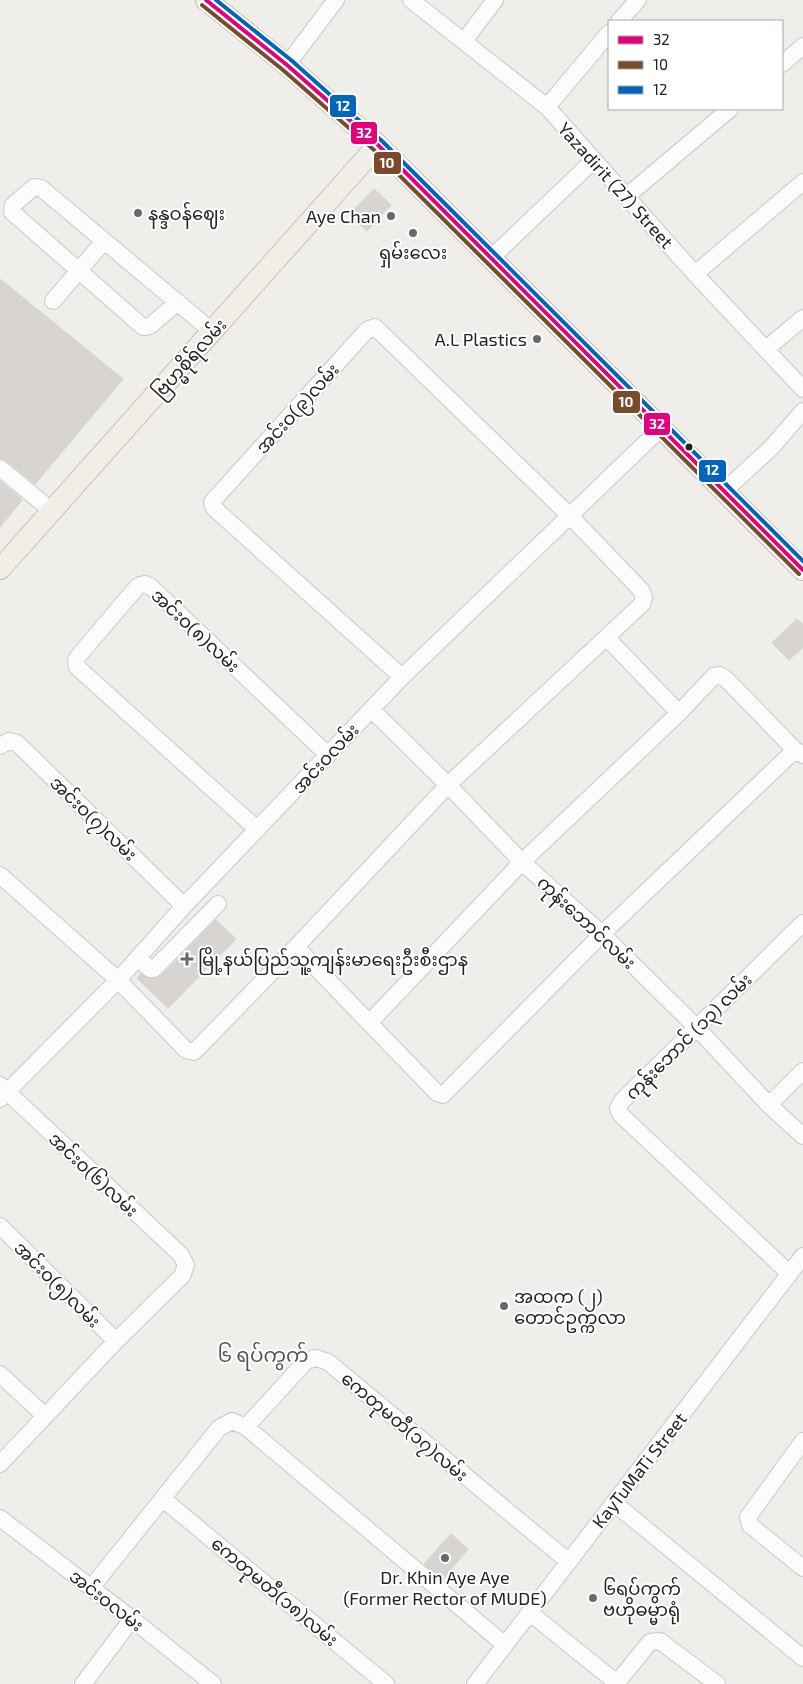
<svg xmlns="http://www.w3.org/2000/svg" width="803" height="1684" font-family="'Exo 2','Noto Sans Myanmar',sans-serif">
<style>
.building{fill:#d7d4d2;stroke:#d3d0cc}
.lines{fill:none;stroke-linecap:round;stroke-linejoin:round}
.minor-casing{stroke:#c9c8c7;stroke-width:18}
.major-casing{stroke:#a79c86;stroke-width:22}
.minor{stroke:#fdfcfc;stroke-width:16}
.major{stroke:#f3ede7;stroke-width:21}
.bus-1-casing{stroke:#fff;stroke-width:8}
.bus-2-casing{stroke:#fff;stroke-width:8}
.bus-3-casing{stroke:#fff;stroke-width:8}
.bus-1{stroke:#e5007d;stroke-width:4}
.bus-2{stroke:#7a4b2a;stroke-width:4}
.bus-3{stroke:#0065bd;stroke-width:4}
.poi-dot{fill:#6a6968;stroke:#fff;stroke-width:2}
.bus-dot{fill:#222;stroke:#fff;stroke-width:2}
.labels{text-anchor:middle;dominant-baseline:central;stroke-width:4;stroke-linejoin:round;paint-order:stroke}
.street-label{font-size:18px;fill:#222;stroke:#fff}
.poi-label{font-size:18px;fill:#222;stroke:#fff;text-anchor:start}
.quarter-label{font-size:20px;fill:#555;stroke:#fff}
.line-badge{stroke:#fff;stroke-width:2}
.badge-label{font-size:14px;text-anchor:middle;font-weight:bold;fill:#fff}
</style>
<rect width="100%" height="100%" fill="#f0eeeb"/>
<path class="building" d="M374,189L391,205L367,231L349,215Z
M0,279L123,379L35,484L6,460L0,458Z
M0,481L22,500L0,527Z
M797,619L803,625V647L789,660L772,643Z
M216,920L236,939L168,1008L137,978L141,974L150,979L158,978L161,976Z
M451,1534L468,1549L443,1579L424,1564Z"/>
<g class="lines">
<g class="minor-casing">
<path id="minor" d="M411,0L547,107L695,274L803,389
M619,21L638,0
M464,41L495,0
M782,64L803,46
M287,65L336,0
M547,107L609,33
M627,196L730,109
M491,258L594,160
M695,274L803,182
M53,301L104,241
M178,302L150,326L143,327L12,212L13,205L34,187L41,188C98,236 156,284 213,332
M766,349L803,318
M0,468L52,511
M724,491L771,448L803,411
M607,638L679,713
M371,709L448,785L522,862L602,934L696,1027L769,1105L803,1136
M0,746L9,741L17,743L184,906
M257,829L77,667L76,660L80,654L138,586L145,584L151,587L328,755
M0,875L118,980L186,1050L194,1052L296,947L448,785L642,604L644,597L641,590L570,516L375,327L367,330L212,502L214,508L402,677
M296,947L437,1093L443,1095L602,934L795,750
M138,958L150,969H154L218,904
M370,1022L522,862L679,713L714,676L720,675L726,679L795,750L803,755
M0,1085L181,1255L186,1265L182,1276L116,1341L0,1464
M0,1099L118,980L184,906L402,677L661,428
M769,1105L803,1071
M0,1226L116,1341
M790,1274L620,1114L618,1108L622,1101L803,923
M0,1374L45,1416
M246,1427L505,1645
M803,1441L748,1517L750,1525L803,1568
M163,1499L386,1684
M614,1503L803,1658
M0,1518L132,1619L213,1684
M91,1588L219,1428L232,1421L246,1427L306,1361L316,1358L328,1362L569,1562
M530,1613L617,1683
M83,1684L132,1619
M475,1684L803,1256
M616,1684L650,1642L660,1641L717,1684"/>
</g>
<g class="major-casing">
<path id="major" d="M206,0L287,65L378,145L803,570
M0,569L378,145"/>
</g>
<use href="#minor" class="minor"/>
<use href="#major" class="major"/>
<g class="bus-1-casing">
<path id="bus-1" d="M206,0L287,65L378,145L803,570"/>
</g>
<g class="bus-2-casing">
<path id="bus-2" d="M202,5L283,70L374,150L799,574"/>
</g>
<g class="bus-3-casing">
<path id="bus-3" d="M216,0L291,60L382,141L803,561"/>
</g>
<use href="#bus-1" class="bus-1"/>
<use href="#bus-2" class="bus-2"/>
<use href="#bus-3" class="bus-3"/>
</g>
<g class="poi-dot">
<circle cx="138" cy="213" r="5"/>
<circle cx="391" cy="216" r="5"/>
<circle cx="413" cy="233" r="5"/>
<circle cx="537" cy="339" r="5"/>
<path d="M184.5 951.5h5v5h5v5h-5v5h-5v-5h-5v-5h5z"/>
<circle cx="504" cy="1306" r="5"/>
<circle cx="445" cy="1558" r="5"/>
<circle cx="593" cy="1598" r="5"/>
</g>
<circle class="bus-dot" cx="689" cy="447" r="4.5"/>
<g class="labels">
<g class="street-label">
<text transform="translate(616 185) rotate(48)">Yazadirit (27) Street</text>
<text transform="translate(189 358) rotate(-48)">ဗြဟ္မစိုရ်လမ်း</text>
<text transform="translate(297 408) rotate(-48)">အင်းဝ(၉)လမ်း</text>
<text transform="translate(196 630) rotate(43)">အင်းဝ(၈)လမ်း</text>
<text transform="translate(325 758) rotate(-47)">အင်းဝလမ်း</text>
<text transform="translate(94 818) rotate(44)">အင်းဝ(၇)လမ်း</text>
<text transform="translate(587 922) rotate(43)">ကုန်းဘောင်လမ်း</text>
<text transform="translate(688 1036) rotate(-45)">ကုန်းဘောင် (၁၃) လမ်း</text>
<text transform="translate(94 1174) rotate(43)">အင်းဝ(၆)လမ်း</text>
<text transform="translate(58 1284) rotate(45)">အင်းဝ(၅)လမ်း</text>
<text transform="translate(405 1426) rotate(40)">ကေတုမတီ(၁၇)လမ်း</text>
<text transform="translate(639 1470) rotate(-52)">KayTuMaTi Street</text>
<text transform="translate(275 1591) rotate(40)">ကေတုမတီ(၁၈)လမ်း</text>
<text transform="translate(107 1600) rotate(38)">အင်းဝလမ်း</text>
</g>
<g class="poi-label">
<text x="148" y="213">နန္ဒဝန်ဈေး</text>
<text x="381" y="216" text-anchor="end">Aye Chan</text>
<text x="413" y="252" text-anchor="middle">ရှမ်းလေး</text>
<text x="527" y="339" text-anchor="end">A.L Plastics</text>
<text x="198" y="959">မြို့နယ်ပြည်သူ့ကျန်းမာရေးဦးစီးဌာန</text>
<text x="514" y="1296">အထက (၂)<tspan x="514" dy="21">တောင်ဥက္ကလာ</tspan></text>
<text x="445" y="1577" text-anchor="middle">Dr. Khin Aye Aye<tspan x="445" dy="21">(Former Rector of MUDE)</tspan></text>
<text x="603" y="1588">၆ရပ်ကွက်<tspan x="603" dy="21">ဗဟိုဓမ္မာရုံ</tspan></text>
</g>
<g class="quarter-label">
<text x="263" y="1354">၆ ရပ်ကွက်</text>
</g>
</g>
<g class="line-badge">
<rect x="329" y="94" width="28" height="24" rx="5" fill="#0065bd"/>
<rect x="350" y="121" width="28" height="24" rx="5" fill="#e5007d"/>
<rect x="373" y="151" width="29" height="24" rx="5" fill="#7a4b2a"/>
<rect x="612" y="390" width="29" height="24" rx="5" fill="#7a4b2a"/>
<rect x="643" y="412" width="28" height="24" rx="5" fill="#e5007d"/>
<rect x="698" y="459" width="29" height="24" rx="5" fill="#0065bd"/>
</g>
<g class="badge-label">
<text x="343" y="111">12</text>
<text x="364" y="138">32</text>
<text x="387" y="168">10</text>
<text x="626" y="407">10</text>
<text x="657" y="429">32</text>
<text x="712" y="475">12</text>
</g>
<rect x="608" y="20" width="175" height="90" fill="#ffffff" stroke="#a7a7a7"/>
<rect x="618" y="36" width="25" height="8" fill="#e5007d" stroke="#a7a7a7"/>
<text x="653" y="45" font-size="15" fill="#222222">32</text>
<rect x="618" y="61" width="25" height="8" fill="#7a4b2a" stroke="#a7a7a7"/>
<text x="653" y="70" font-size="15" fill="#222222">10</text>
<rect x="618" y="86" width="25" height="8" fill="#0065bd" stroke="#a7a7a7"/>
<text x="653" y="95" font-size="15" fill="#222222">12</text>
</svg>
